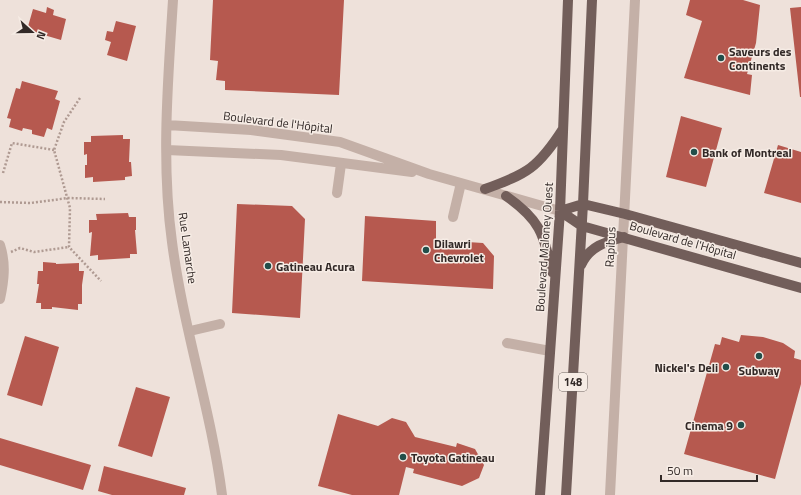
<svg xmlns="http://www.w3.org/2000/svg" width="801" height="495" font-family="'Titillium Web',sans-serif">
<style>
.building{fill:#b6594f}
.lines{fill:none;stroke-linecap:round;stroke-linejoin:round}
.path{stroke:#af9a92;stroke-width:2.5;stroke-dasharray:2 2;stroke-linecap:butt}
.minor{stroke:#c4b0a7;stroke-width:10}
.major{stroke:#725e5a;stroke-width:10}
.poi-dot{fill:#224e4a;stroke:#f6ece5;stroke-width:1.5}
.labels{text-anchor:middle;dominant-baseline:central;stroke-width:3;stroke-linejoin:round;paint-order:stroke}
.shield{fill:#f6ece5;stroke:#6d6460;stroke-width:1}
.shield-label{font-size:11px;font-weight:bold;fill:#322927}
.poi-label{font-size:12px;font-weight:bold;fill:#322927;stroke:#f6ece5;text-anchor:start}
.street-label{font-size:12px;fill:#322927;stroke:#f6ece5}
</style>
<rect width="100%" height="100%" fill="#eee1da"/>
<path class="building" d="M213,0H344L339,95L225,90V81L216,80L218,61L210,60Z
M690,0H743L760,5L756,43L747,74L752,75L750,95L684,78L702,21L686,15Z
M47,7L54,10L53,15L66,19L61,40L27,30L33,9L46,13Z
M801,7V97H800L790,8Z
M116,21L136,26L127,61L107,55L111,42L105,40L107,31L113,32Z
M22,81L58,91L55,99L60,101L52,130L47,128L44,137L32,134V130L23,128L22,131L9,127L11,119L7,118L16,88L20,89Z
M681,116L722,128L706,187L666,177Z
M123,135V139H130L129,162H131L132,176L125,177V180L93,182V177L85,178V165H87V154L84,155V142H91V136Z
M778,145L801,152V203L764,193Z
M237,204L292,206L305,219L300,318L232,313Z
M128,213L129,217H136V230H135L137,254H130V258L98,260V255L90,256L92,232L89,233V220H97L96,214Z
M365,216L436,221V240L483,243L494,256L493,289L362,281Z
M43,262L56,263V264L79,263V271H84L82,285V304H78V310L52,307V309H41V303H36L39,284H37L38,271H43Z
M741,335L763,337L783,343L795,351L794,358L801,360V384L775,479L684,454L715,344L720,345L722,337L739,342Z
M25,336L59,347L42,406L7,395Z
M136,387L170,397L152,457L118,446Z
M338,414L378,426L392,418L406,422L415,437L456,447L457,443L475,449L484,465L479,478L462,486L413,473L414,469L406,467L399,495H352L318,486Z
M0,438L91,465L83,490L0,465Z
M104,466L186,488L184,495H112L98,491Z"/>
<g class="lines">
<path class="path" d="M80,98L64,122L54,150L70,208L69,247L101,281
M3,173L12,143L54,150
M0,202L31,203L68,198L105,199
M11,252L20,248L34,252L69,247"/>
<path class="minor" d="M173,0C168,80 161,162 172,242C183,327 211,410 222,495
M167,125L251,130L340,142L429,174L560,211
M167,150L281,155L412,172
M337,193L341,164
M453,217L461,183
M0,245C6,264 4,280 0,299
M190,331L220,324
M507,343L550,351
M610,495L635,0"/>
<path class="major" d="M485,189C527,174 538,168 563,129
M506,196C539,219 544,233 552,272
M560,211L582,226L801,288
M560,211L583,204L625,214L801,263
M581,265C590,246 605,242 624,237
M540,495L560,211L568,0
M566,495L583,204L592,0"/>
</g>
<g class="poi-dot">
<circle cx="721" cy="58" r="4"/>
<circle cx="694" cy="152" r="4"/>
<circle cx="426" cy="250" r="4"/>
<circle cx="268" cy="266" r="4"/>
<circle cx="759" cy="356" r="4"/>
<circle cx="726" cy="367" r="4"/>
<circle cx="741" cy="425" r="4"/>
<circle cx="403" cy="457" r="4"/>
</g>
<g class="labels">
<rect class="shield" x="559" y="373" width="28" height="18" rx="3"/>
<g class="shield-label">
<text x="573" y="382">148</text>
</g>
<g class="poi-label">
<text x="729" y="51">Saveurs des<tspan x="729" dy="14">Continents</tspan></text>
<text x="702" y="152">Bank of Montreal</text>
<text x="434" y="243">Dilawri<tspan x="434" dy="14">Chevrolet</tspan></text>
<text x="276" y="266">Gatineau Acura</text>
<text x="718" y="367" text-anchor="end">Nickel's Deli</text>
<text x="759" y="370" text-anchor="middle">Subway</text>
<text x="733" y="425" text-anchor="end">Cinema 9</text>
<text x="411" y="457">Toyota Gatineau</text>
</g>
<g class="street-label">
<text transform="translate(278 122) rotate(7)">Boulevard de l'Hôpital</text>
<text transform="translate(683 240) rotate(16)">Boulevard de l'Hôpital</text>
<text transform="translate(544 247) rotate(-86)">Boulevard Maloney Ouest</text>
<text transform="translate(610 247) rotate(-87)">Rapibus</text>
<text transform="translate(188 248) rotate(82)">Rue Lamarche</text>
</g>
</g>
<g transform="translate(32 32) rotate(111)" stroke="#f6ece5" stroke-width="3" paint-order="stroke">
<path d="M0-3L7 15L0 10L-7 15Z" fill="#322927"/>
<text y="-6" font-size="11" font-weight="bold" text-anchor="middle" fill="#322927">N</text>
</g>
<path d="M661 475v6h96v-6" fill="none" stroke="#322927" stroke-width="2"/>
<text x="667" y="475" font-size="12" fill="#322927" stroke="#f6ece5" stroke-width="3" paint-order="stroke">50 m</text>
</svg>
